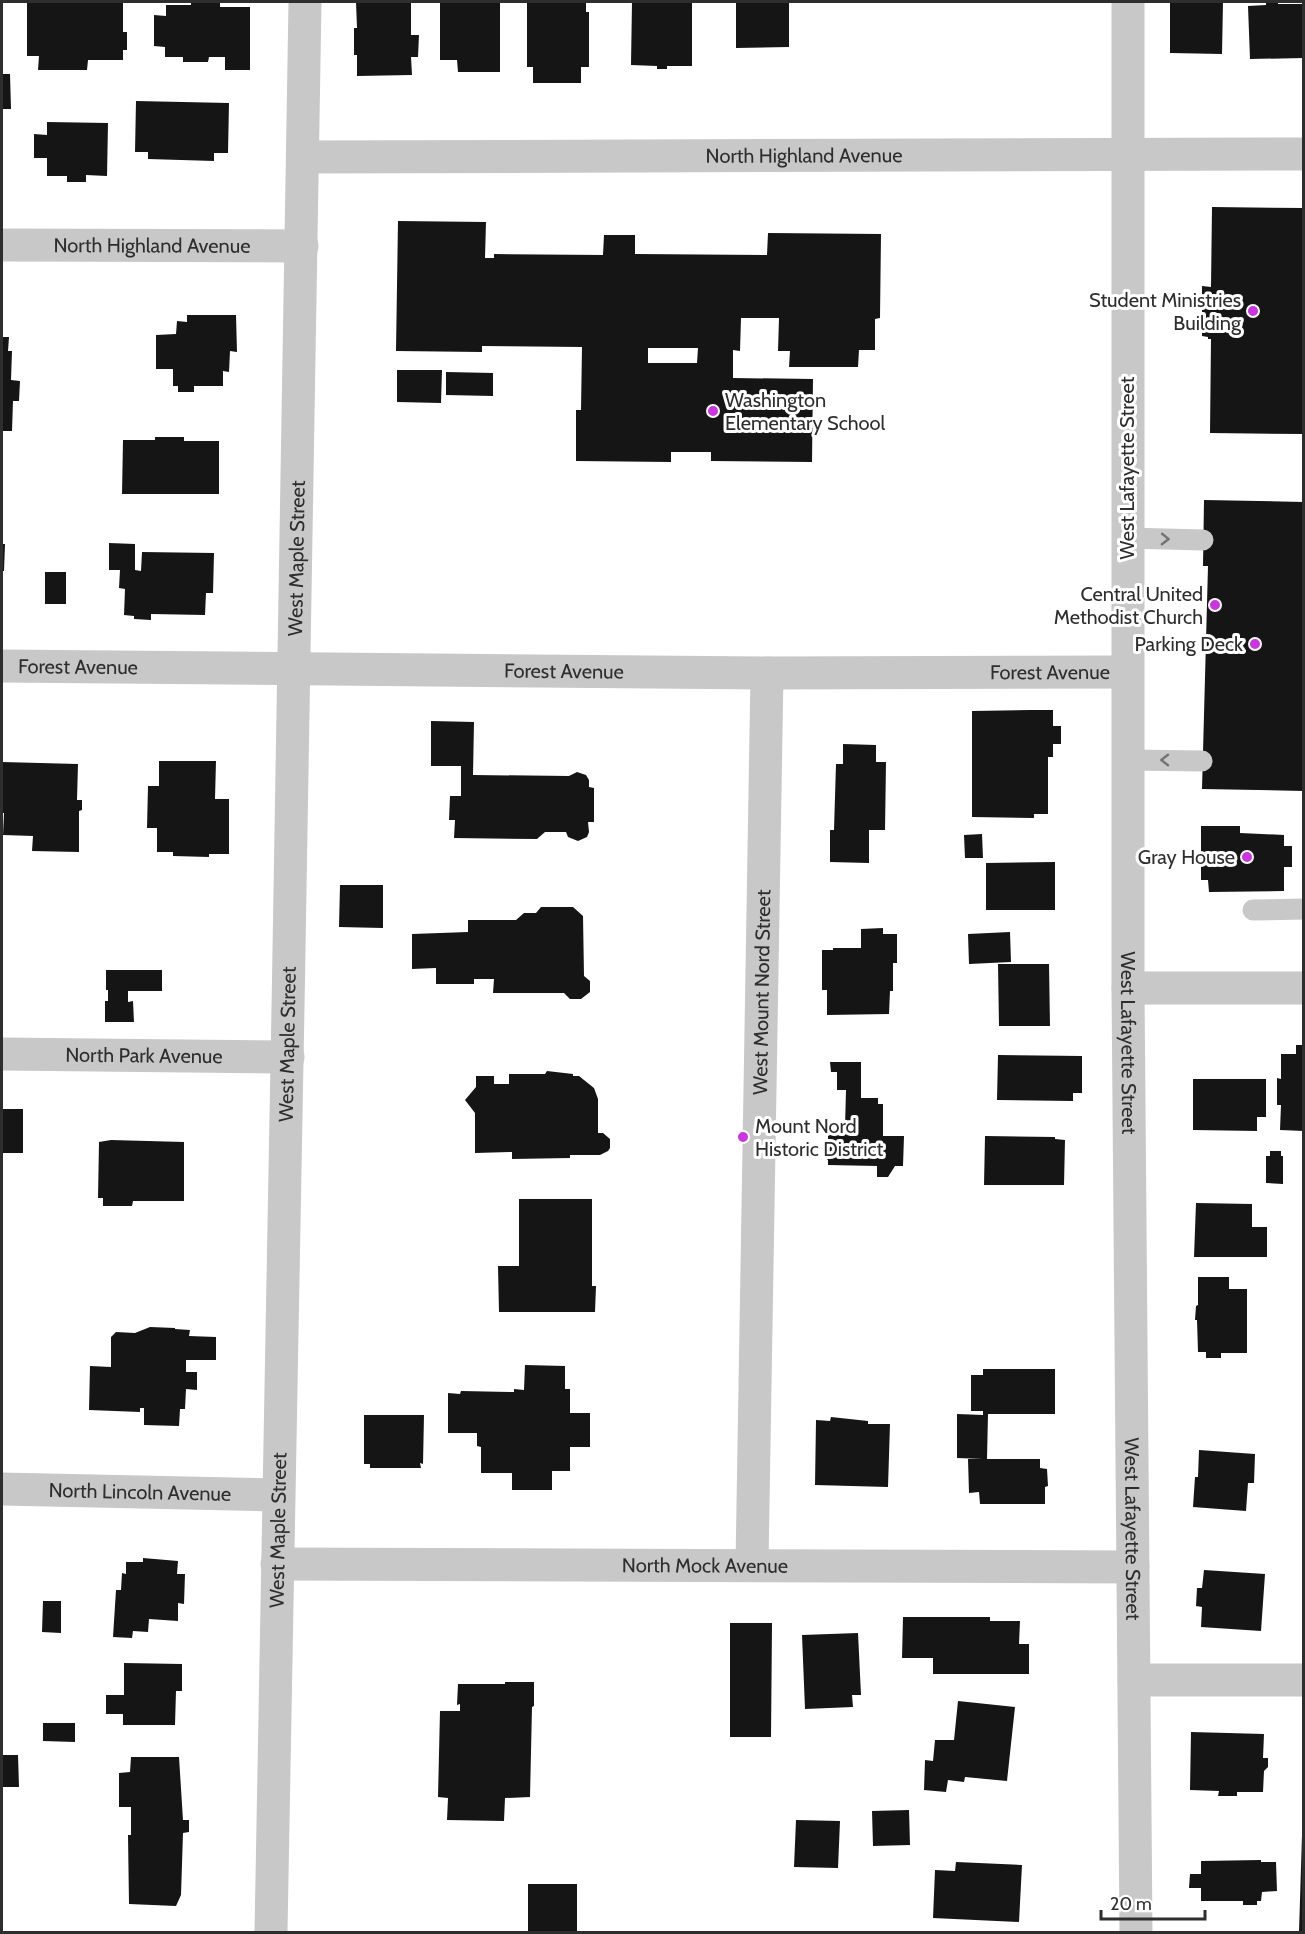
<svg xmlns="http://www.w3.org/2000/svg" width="1305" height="1934" font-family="Cabin,sans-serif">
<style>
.building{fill:#151515;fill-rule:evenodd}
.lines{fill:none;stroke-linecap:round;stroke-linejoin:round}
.service{stroke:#c8c8c8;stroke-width:21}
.minor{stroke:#c8c8c8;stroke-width:33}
.tertiary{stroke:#c8c8c8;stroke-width:33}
.oneway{stroke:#737373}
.poi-dot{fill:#ca35df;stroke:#fff;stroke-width:2}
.labels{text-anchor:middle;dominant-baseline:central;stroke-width:6;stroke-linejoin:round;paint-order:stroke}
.street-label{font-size:20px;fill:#2e2e2e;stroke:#fff}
.poi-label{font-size:20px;fill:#2e2e2e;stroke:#fff;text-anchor:end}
</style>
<rect width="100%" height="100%" fill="#fff"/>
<path class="building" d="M27,2H123V32H127V50H123V60H88L87,70H38L39,56H27Z
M191,2H220V7H250V70H225V57H209L208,62H183V57H165V47L154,46V15L166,16V5H191Z
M356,2H411V35H419L418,57H411L412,75L357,76V55H354V28H357Z
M440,2H500V72H458L457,60H440Z
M527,2H586V12H589V67H581V83H533V67H527Z
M632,2H692V66H667V69H657V66L631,65Z
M736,2H789V47L736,48Z
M1170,2H1223L1222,54L1170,53Z
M1266,2H1278V4H1304V58L1250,59L1248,6L1266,5Z
M2,74H10L11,109H2Z
M136,101L229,103L228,153H214V161L148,159V152H135Z
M47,122L108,123L107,176L86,175V182H67V176H47V158H34V134L47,135Z
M1212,207L1304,208V434L1210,433L1211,339H1208V337L1202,336V286L1211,287Z
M398,221L486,222L485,258H494V254L603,255L604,235H635V254L767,255L768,233L881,234L880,318L875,319V350H859L858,367H789L790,351H778L779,318H741L740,351L733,350V378L813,379L812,462L711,461V452H671V462L576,461V410H581L582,347L482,346V352L396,351ZM648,348H698L697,363H648Z
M187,315H236L237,352L230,351L229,372L223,371V386H194V392H178V386H173V369H156V335L176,334L177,321L187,322Z
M2,337H9L8,351H12L11,380L20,381L19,401H13L12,431H2Z
M397,370H442L441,403L397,402Z
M446,372L493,373V396L446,395Z
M155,437H184V441H219V494H122L123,440H155Z
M1204,500L1304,502V791L1202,789L1208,566H1203Z
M109,543L135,544V570L141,571L142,552L214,553L213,593H206L205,615L151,614V620L134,619V616L124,615L125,589L119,588L120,570H109Z
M2,544H5L4,571H2Z
M45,572H66V604H45Z
M1030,710H1053V726H1061V744H1053V757H1048V814H1034V818L972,817V711Z
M431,721L474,722L473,775L569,776L577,772L586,775L589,780V787L594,788V822H588L589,832L587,837L578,841L568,837L566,832H545L537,839L454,838L455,820H449L450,796H461V766H431Z
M843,744L876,745V762H886L885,830H869V863L830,862V830H834L836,764H843Z
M159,761H216L215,799H229V854H209V857L173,856V852H157V828H147L148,786H159Z
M2,762L78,764L77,800H82V810L79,811V852L32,851L33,836L3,835L4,813H2Z
M1201,826H1240V833L1284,835V846H1292V867H1284V891L1209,892L1208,880H1201Z
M982,834L983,858H965L964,835Z
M1055,862V910H986V863Z
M340,885H383V928L339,927Z
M541,907H573L583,916L584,976L590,981V992L581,999H570L564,993H493L494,979H474V984H436V968L412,969V934L468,932V920H516L524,913H536Z
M883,928V934H897V963H893V991H890L889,1014L827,1015V990H822V950H833V948H861V929Z
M1010,932L1011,962L969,964L968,934Z
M998,964H1049L1050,1026H999Z
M106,970H162V991H128V1002L133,1001L134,1022H105V1001H108V990H106Z
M1296,1045H1304V1131L1280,1130L1281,1105H1277V1078L1281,1079V1054H1296Z
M998,1055L1082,1056V1093H1073V1101L997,1100Z
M830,1062H861V1098H878V1104H883V1136H904L903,1166H895L888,1177H877V1166L828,1165V1160L823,1156L824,1147L828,1143V1127H845L846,1090H837V1072H831Z
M547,1071L573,1074V1076H579L594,1088L598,1099V1133H603L610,1139V1148L608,1151L600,1155H570V1158L512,1159V1152L475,1153V1113L465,1100L476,1087V1076H494V1084H509V1074H545Z
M1193,1079H1266V1117H1257V1131L1193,1130Z
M2,1109H23V1153H2Z
M985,1136L1055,1137V1139L1065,1140L1064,1185H984Z
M111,1140L184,1142V1201H133L132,1206H103V1198H98L99,1142Z
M1270,1151H1281V1156H1283V1184L1266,1183V1156H1270Z
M519,1199H592V1286H596L595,1312H499L498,1266H519Z
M1196,1203L1252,1204V1227H1267V1257H1194Z
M1198,1277H1229V1289H1247V1353H1221V1358H1206V1352H1198L1197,1320H1195L1196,1306L1198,1305Z
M150,1327L175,1328V1329L190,1330L189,1336L216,1337V1360H186V1372H197V1390L186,1389L185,1409H180L179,1426L144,1425V1408H140V1412L89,1410L90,1366L111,1367V1337L116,1332L135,1333Z
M525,1365L565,1366V1389H570V1413H590V1447H570V1471H552V1490H512V1473H481V1447L477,1446V1433H448V1393L460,1394L461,1391L514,1392V1389L524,1390Z
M983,1369H1055V1414H988L987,1459H1040V1468L1047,1469L1048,1486L1045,1487V1504H980L979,1492L969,1493L968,1459H983L957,1458V1414L983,1415V1411H971V1375H983Z
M364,1415H424L423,1464L420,1463L421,1468H370V1464H364Z
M831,1417L868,1421V1424H890L888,1487L815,1485L816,1420L830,1421Z
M1199,1450L1255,1454L1254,1483H1248L1246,1511L1193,1507L1195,1477H1198Z
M143,1558L178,1561L177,1574H185L184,1604L178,1603V1621L149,1619L148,1632L133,1631L132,1638L113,1637L116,1590H121L122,1573L126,1574V1562H143Z
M1204,1570L1265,1574L1261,1631L1201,1627L1202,1607L1196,1606L1197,1588H1202Z
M43,1601H61V1633L42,1632Z
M903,1617H990V1621H1020L1019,1644H1029V1674H933V1658H902Z
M730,1623H772L771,1737H730Z
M858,1633L861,1695H852L853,1707L805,1709L802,1635Z
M124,1663L182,1664V1691H176L175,1725H123V1714H106V1695H124Z
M505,1682H534V1706L532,1707L530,1797L505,1798L504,1821L447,1820L448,1798L438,1797L440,1711H460V1704L457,1705L458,1684H505Z
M958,1701L1015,1707L1007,1781L965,1777L964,1782L948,1780L946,1792L924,1790L925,1760L933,1761L935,1740H954Z
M43,1723H75V1742L43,1741Z
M1191,1732L1264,1734L1263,1758H1268V1767L1264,1771L1263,1792H1237V1796H1218L1219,1791L1190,1790Z
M2,1755H18L19,1787H2Z
M131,1757H179L183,1820H189V1832L183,1833L181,1895L176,1906L129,1904L128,1835H131V1807H119V1773L130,1772Z
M909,1810L910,1845L873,1846L872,1811Z
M796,1820L840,1821L838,1868L794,1867Z
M1302,1835H1304V1932H1299Z
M1261,1860V1862H1276L1277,1891L1262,1892L1261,1901H1257V1905H1243V1901H1201V1888H1189L1190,1874H1201V1861Z
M956,1862L1022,1865L1019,1922L933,1918L935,1870L955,1871Z
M528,1884H577V1932H528Z"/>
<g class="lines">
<path class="service" d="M1127,538L1203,540
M1128,760L1202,761
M1253,910L1304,909"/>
<g class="minor">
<path id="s1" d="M303,157L1304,154"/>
<path id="s2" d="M2,245L302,246"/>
<path id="s3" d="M2,666L767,673L1127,672"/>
<path d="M1128,988H1304"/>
<path id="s4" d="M2,1054L288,1057"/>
<path id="s5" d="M2,1489L278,1495"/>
<path id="s6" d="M277,1564L1133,1567"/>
<path id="s7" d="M752,1564L767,673"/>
<path d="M1134,1680H1304"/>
</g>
<g class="tertiary">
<path id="s8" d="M1128,2V988L1136,1932"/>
<path id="s9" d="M271,1932C281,1289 297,645 305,2"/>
</g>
</g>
<defs><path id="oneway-chevron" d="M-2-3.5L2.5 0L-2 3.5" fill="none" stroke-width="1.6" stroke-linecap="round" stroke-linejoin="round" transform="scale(1.5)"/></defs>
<g class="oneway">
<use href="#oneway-chevron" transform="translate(1165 539) rotate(1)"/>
<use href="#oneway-chevron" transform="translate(1165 760) rotate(-180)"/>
</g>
<g class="poi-dot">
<circle cx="1253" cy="311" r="6"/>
<circle cx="713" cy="411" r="6"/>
<circle cx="1215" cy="605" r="6"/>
<circle cx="1255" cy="644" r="6"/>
<circle cx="1247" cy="857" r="6"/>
<circle cx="743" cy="1137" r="6"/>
</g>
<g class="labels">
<g class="street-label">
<text stroke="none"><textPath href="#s1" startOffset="501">North Highland Avenue</textPath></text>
<text stroke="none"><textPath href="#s2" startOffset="150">North Highland Avenue</textPath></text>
<text transform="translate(1127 468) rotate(-90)">West Lafayette Street</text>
<text stroke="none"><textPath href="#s9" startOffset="1374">West Maple Street</textPath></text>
<text stroke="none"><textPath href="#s3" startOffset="76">Forest Avenue</textPath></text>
<text stroke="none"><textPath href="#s3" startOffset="562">Forest Avenue</textPath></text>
<text stroke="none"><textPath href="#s3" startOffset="1048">Forest Avenue</textPath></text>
<text stroke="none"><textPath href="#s7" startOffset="572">West Mount Nord Street</textPath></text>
<text stroke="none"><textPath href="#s8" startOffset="1041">West Lafayette Street</textPath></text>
<text stroke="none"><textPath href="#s9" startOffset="888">West Maple Street</textPath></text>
<text stroke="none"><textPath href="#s4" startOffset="142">North Park Avenue</textPath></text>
<text stroke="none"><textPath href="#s5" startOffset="138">North Lincoln Avenue</textPath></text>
<text stroke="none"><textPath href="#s9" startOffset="402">West Maple Street</textPath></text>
<text stroke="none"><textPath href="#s8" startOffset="1527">West Lafayette Street</textPath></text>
<text stroke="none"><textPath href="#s6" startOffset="428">North Mock Avenue</textPath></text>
</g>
<g class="poi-label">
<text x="1241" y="300">Student Ministries<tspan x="1241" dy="23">Building</tspan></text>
<text x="725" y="400" text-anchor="start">Washington<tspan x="725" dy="23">Elementary School</tspan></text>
<text x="1203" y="594">Central United<tspan x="1203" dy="23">Methodist Church</tspan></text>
<text x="1243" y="644">Parking Deck</text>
<text x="1235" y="857">Gray House</text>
<text x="755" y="1126" text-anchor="start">Mount Nord<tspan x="755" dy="23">Historic District</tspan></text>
</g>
</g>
<rect width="1305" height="1934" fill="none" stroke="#2e2e2e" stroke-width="6"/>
<path d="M1101 1910v9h104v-9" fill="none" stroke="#2e2e2e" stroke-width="3"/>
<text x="1110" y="1910" font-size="18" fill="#2e2e2e" stroke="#ffffff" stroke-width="4.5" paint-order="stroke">20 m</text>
</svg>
